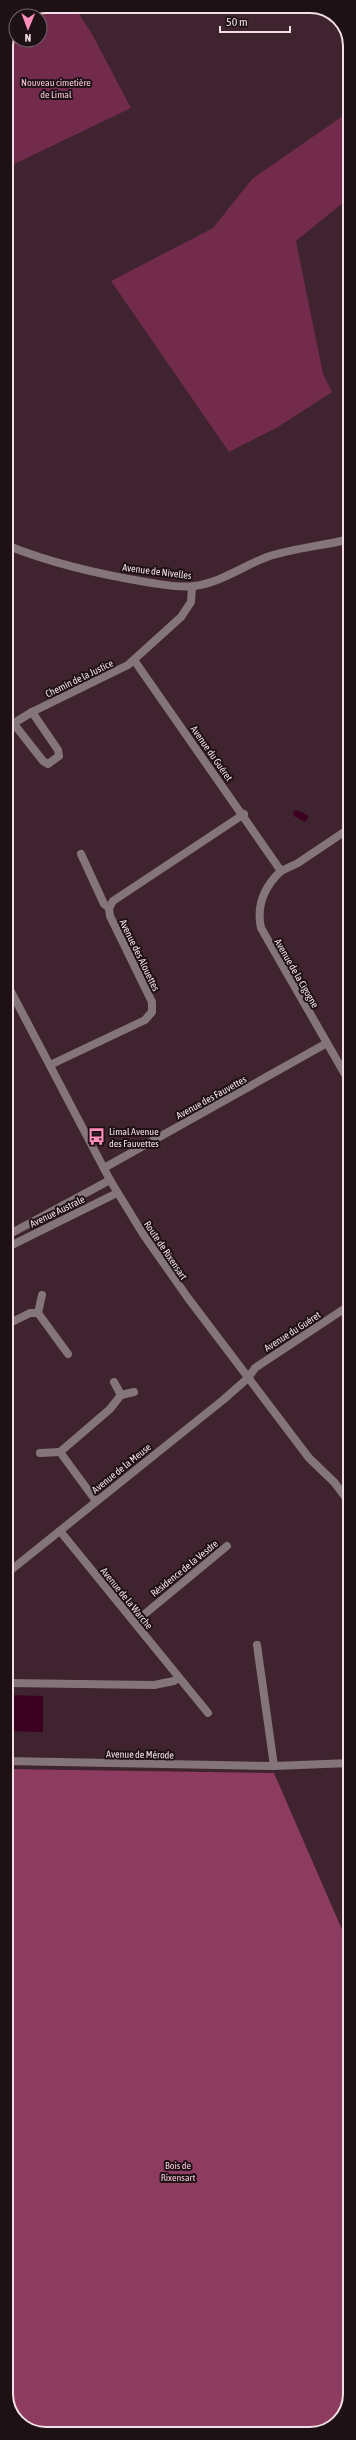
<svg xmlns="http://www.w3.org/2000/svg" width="356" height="2440" font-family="'Asap Condensed',sans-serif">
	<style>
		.green { fill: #722b4b }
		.forest { fill: #8e3b60 }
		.water { fill: #3c0020 }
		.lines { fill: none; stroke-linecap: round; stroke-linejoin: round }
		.minor { stroke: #84757a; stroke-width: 8 }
		.tertiary { stroke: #84757a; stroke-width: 8 }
		.labels { text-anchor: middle; stroke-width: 4; stroke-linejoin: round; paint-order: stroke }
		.park-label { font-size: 10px; fill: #f4c3d5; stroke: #1e1116 }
		.street-label { font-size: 10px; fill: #f2dfe6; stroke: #1e1116 }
		.poi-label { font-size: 10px; fill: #f2dfe6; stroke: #1e1116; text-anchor: start }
		.rim { fill: none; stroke: #f2dfe6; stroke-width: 2 }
	</style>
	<rect width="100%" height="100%" fill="#3f232e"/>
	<!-- green -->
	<g class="green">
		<path d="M46 6H74L92 34 131 108 6 168V46L16 22V40H40V16H22Z"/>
		<path d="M350 111V197L296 241 323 374 332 392 278 427 229 452 111 281 213 228 252 179Z"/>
	</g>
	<!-- forest -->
	<path class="forest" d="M6 1769 274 1773 350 1948V2394L340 2421 315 2434H41L18 2422 6 2399Z"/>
	<!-- water -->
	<g class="water">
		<path d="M297 810 309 816 305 822 294 816 293 812Z"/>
		<path d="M6 1695 43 1696V1732L6 1731Z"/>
	</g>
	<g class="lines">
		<!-- minor -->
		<g class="minor">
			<path d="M6 545C53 564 102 575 152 583 165 585 181 588 194 586 220 583 243 566 267 557 294 548 322 546 350 539"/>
			<path d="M134 660 281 871 298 863 350 828"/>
			<path d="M14 724 43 761 48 764 59 756 58 750 32 712"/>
			<path d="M6 728 32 712 128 665 181 617 191 602 192 587"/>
			<path d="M81 854 104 904 109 908"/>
			<path d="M281 871C265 886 256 905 261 928L350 1083"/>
			<path d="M50 1065 145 1020 152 1012V1002L110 916 109 908 113 901 244 814"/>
			<path d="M104 1168 327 1043"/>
			<path d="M6 1236 110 1180"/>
			<path d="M6 1248 117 1193"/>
			<path d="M38 1313 42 1295"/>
			<path d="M6 1325 30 1313H38L68 1354"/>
			<path d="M114 1382 121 1395"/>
			<path d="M40 1453 60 1452"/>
			<path d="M96 1501 60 1452 110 1409 121 1395 134 1392"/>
			<path d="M60 1531 208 1713"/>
			<path d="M6 1574 223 1400 248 1378 255 1368 350 1305"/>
			<path d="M135 1622 227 1546"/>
			<path d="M257 1645 274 1766"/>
			<path d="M6 1683 154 1685 174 1681 178 1678"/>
		</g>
		<!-- tertiary -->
		<g class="tertiary">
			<path d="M6 982 110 1180 143 1234 188 1298 309 1458 334 1482 350 1503"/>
			<path d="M6 1761 274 1766 350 1763"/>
		</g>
	</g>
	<!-- icons -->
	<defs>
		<symbol id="bus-bare" viewBox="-9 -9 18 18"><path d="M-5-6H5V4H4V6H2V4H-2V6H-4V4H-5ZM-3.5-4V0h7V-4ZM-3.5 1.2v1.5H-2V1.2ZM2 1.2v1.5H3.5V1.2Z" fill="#fe8ebc" stroke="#1e1116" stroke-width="2.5" paint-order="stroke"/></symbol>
	</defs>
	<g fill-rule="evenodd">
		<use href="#bus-bare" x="84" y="1124" width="25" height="25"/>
	</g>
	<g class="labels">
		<!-- park labels -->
		<g class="park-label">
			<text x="56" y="86">Nouveau cimetière<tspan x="56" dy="12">de Limal</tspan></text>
			<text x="178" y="2169">Bois de<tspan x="178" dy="12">Rixensart</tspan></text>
		</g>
		<!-- street labels -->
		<g class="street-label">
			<text transform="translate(157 571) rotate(7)" y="4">Avenue de Nivelles</text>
			<text transform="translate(79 678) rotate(-26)" y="4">Chemin de la Justice</text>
			<text transform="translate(212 753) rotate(55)" y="4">Avenue du Guéret</text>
			<text transform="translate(140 955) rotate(64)" y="4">Avenue des Alouettes</text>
			<text transform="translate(297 973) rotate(60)" y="4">Avenue de la Cigogne</text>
			<text transform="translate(211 1097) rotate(-29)" y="4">Avenue des Fauvettes</text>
			<text transform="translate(57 1211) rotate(-26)" y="4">Avenue Australe</text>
			<text transform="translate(166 1250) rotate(56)" y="4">Route de Rixensart</text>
			<text transform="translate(292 1331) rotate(-33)" y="4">Avenue du Guéret</text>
			<text transform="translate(121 1468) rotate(-39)" y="4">Avenue de la Meuse</text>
			<text transform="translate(184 1568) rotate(-39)" y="4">Résidence de la Vesdre</text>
			<text transform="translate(127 1598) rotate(51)" y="4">Avenue de la Warche</text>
			<text transform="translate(140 1754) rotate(1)" y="4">Avenue de Mérode</text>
		</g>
		<!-- poi labels -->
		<g class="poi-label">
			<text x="109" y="1135">Limal Avenue<tspan x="109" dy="12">des Fauvettes</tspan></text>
		</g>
	</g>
	<!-- crop -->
	<path d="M0 0H356V2440H0ZM46 13H310A33 33 0 0 1 343 46V2394A33 33 0 0 1 310 2427H46A33 33 0 0 1 13 2394V46A33 33 0 0 1 46 13Z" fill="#1e1116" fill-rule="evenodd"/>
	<path class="rim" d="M46 13H310A33 33 0 0 1 343 46V2394A33 33 0 0 1 310 2427H46A33 33 0 0 1 13 2394V46A33 33 0 0 1 46 13Z"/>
	<!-- north arrow -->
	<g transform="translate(28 28) rotate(181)"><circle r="19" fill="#1e1116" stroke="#736369"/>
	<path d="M0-3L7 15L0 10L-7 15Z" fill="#fe8ebc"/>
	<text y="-6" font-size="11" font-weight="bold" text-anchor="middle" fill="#f2dfe6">N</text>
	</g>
	<!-- scale -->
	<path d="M220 26v6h70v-6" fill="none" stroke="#f2dfe6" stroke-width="2"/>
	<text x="226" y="26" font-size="12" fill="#f2dfe6" stroke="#1e1116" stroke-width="3" paint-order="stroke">50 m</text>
</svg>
